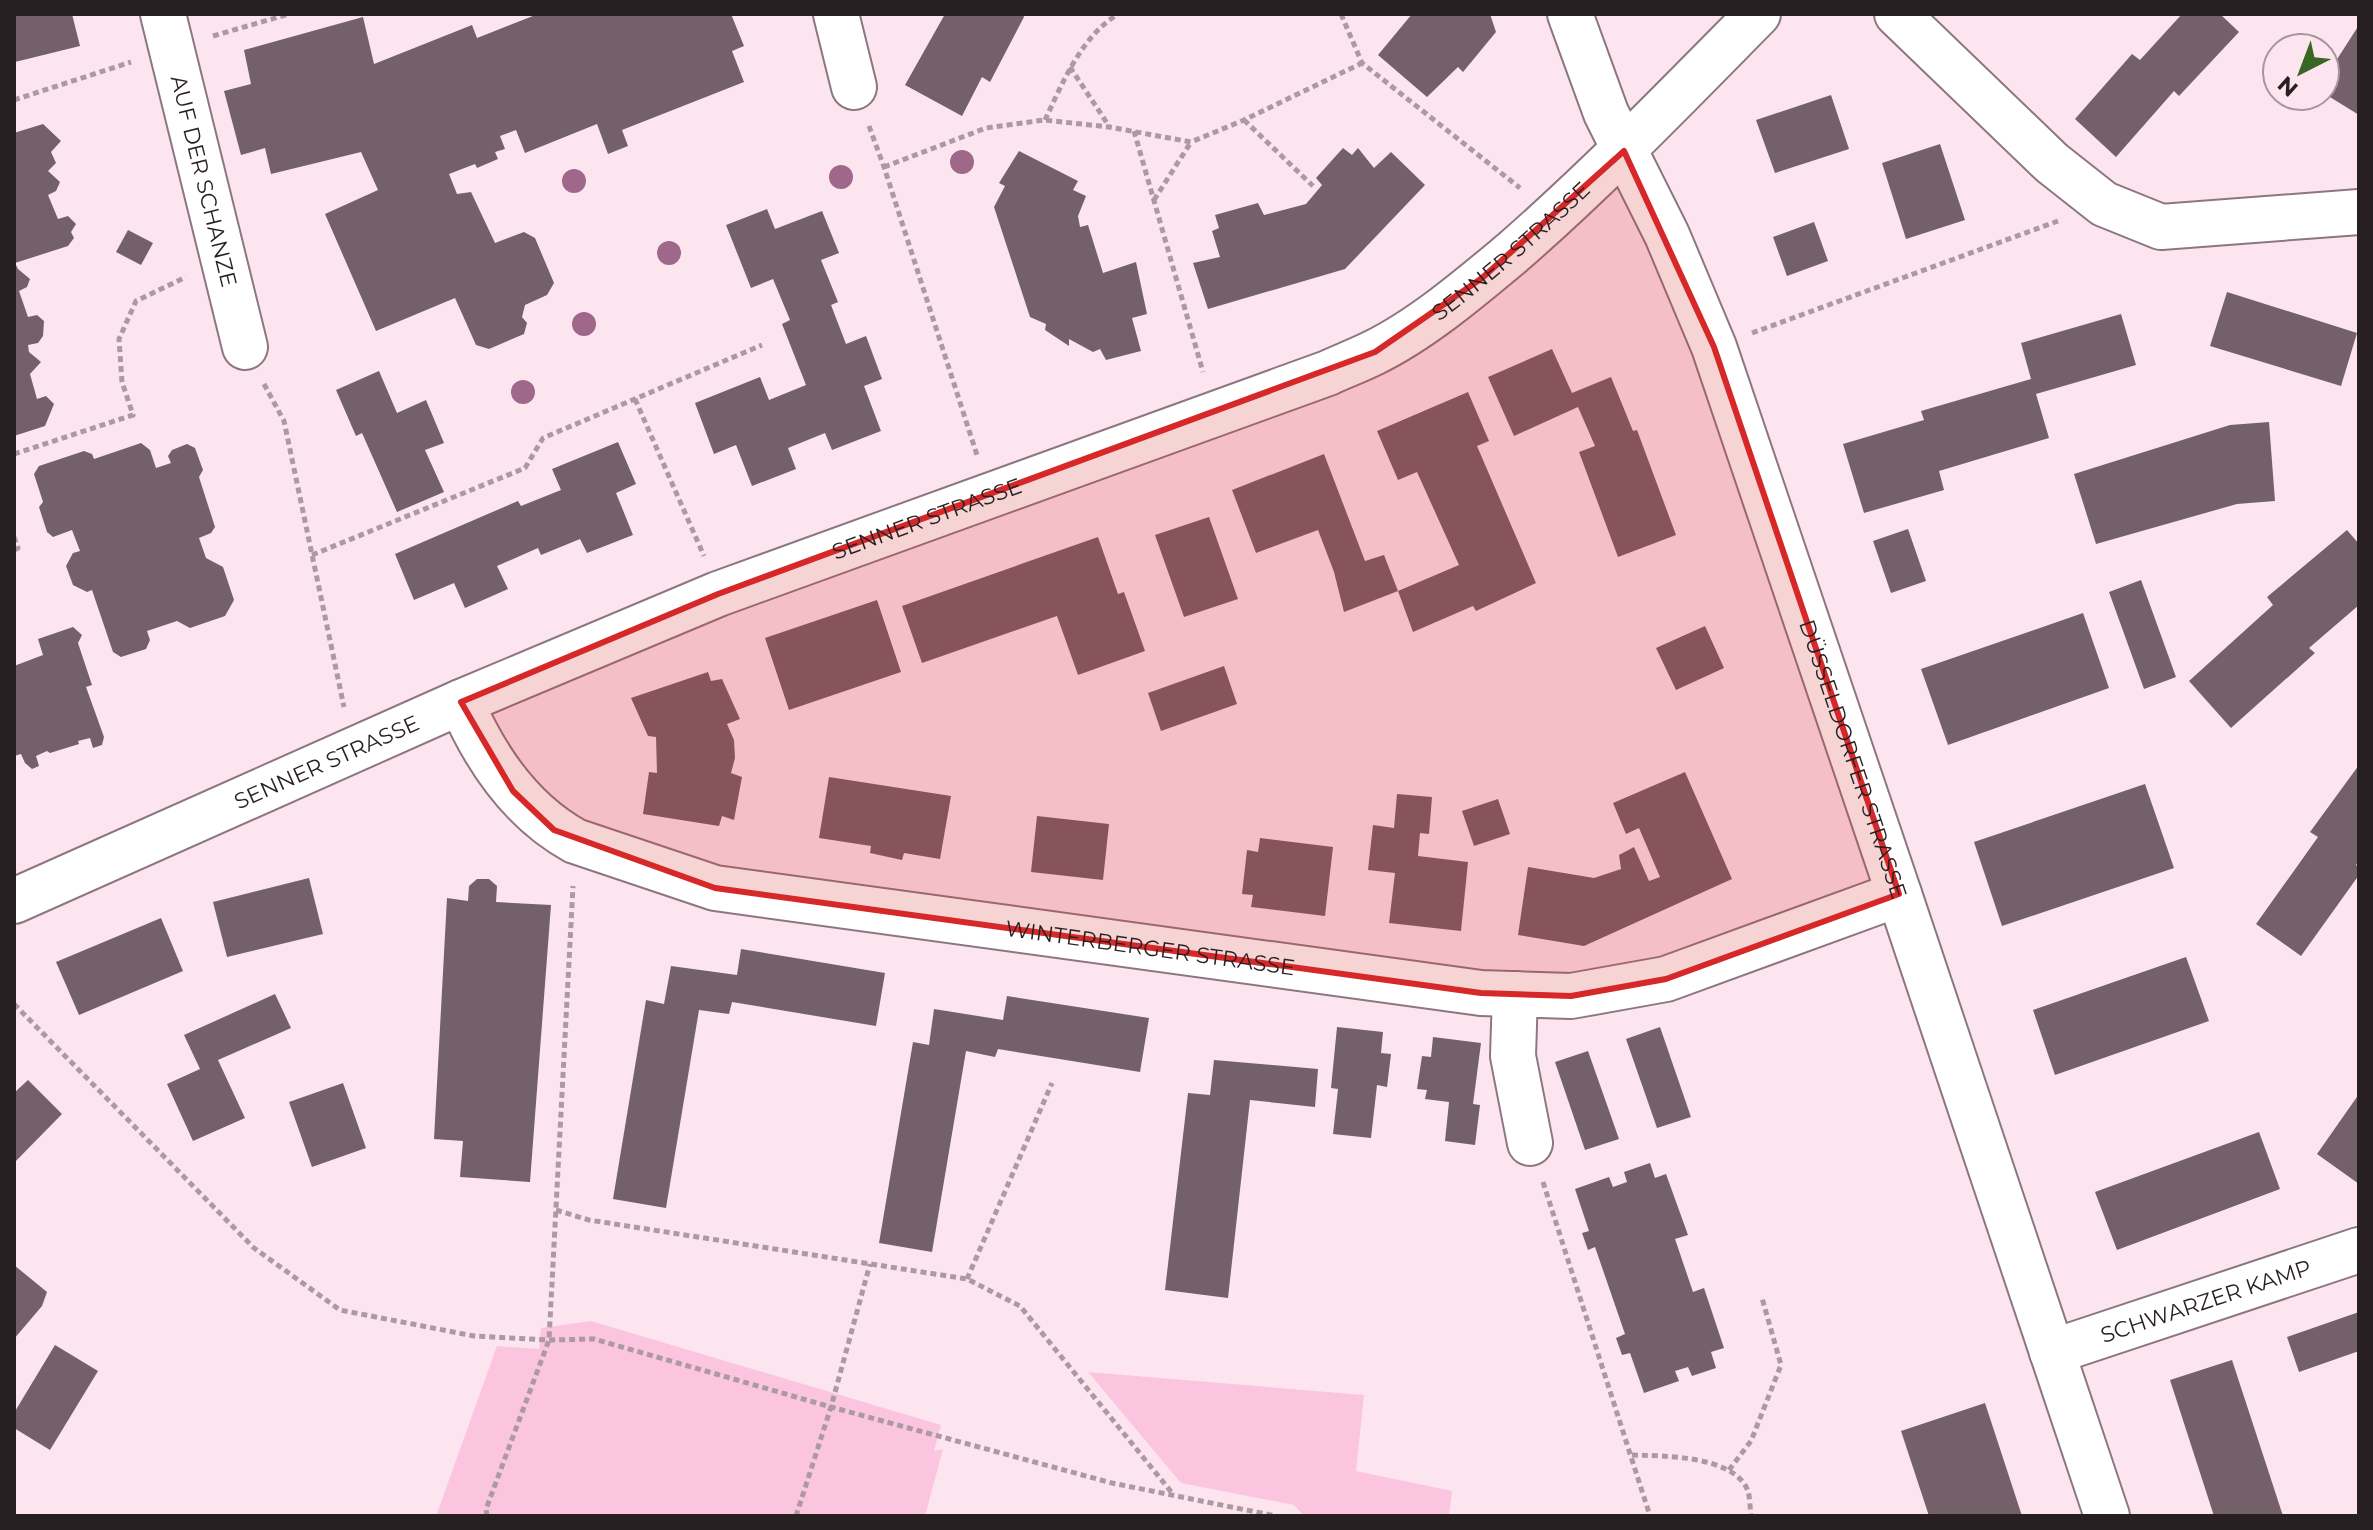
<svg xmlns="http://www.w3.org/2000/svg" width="2373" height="1530" font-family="Montserrat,sans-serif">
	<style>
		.green { fill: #fcc5df }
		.building { fill: #746069 }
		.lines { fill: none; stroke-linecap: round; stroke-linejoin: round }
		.minor-casing { stroke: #8c7781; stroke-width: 48 }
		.path { stroke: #ac9aa2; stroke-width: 5; stroke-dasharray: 6 4; stroke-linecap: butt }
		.minor { stroke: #fff; stroke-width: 44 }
		.tree { fill: #9f6789 }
		.marked { fill: #d62828; fill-opacity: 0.2; stroke: #d62828; stroke-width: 6; stroke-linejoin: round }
		.labels { text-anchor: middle; stroke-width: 8; stroke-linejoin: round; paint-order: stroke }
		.street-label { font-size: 22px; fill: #271f22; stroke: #fde5f0 }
	</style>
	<rect width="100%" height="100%" fill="#fde5f0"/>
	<!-- green -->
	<g class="green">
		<path d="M591 1321 941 1425 934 1451 943 1449 925 1516H436L497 1346 539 1349 541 1328Z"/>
		<path d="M1088 1372 1364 1395 1356 1471 1452 1491 1449 1516H1304L1294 1505 1181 1483Z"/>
	</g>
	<!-- building -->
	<g class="building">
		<path d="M14 14H72L80 46 15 62Z"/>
		<path d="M538 14H731L744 46 732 51 744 82 622 130 628 146 608 154 597 124 525 153 516 130 500 136 505 149 495 152 498 159 477 168 475 164 449 174 457 194 471 192 495 243 524 232 535 238 554 283 547 295 525 305 522 317 527 323 524 334 489 349 476 345 455 298 376 331 325 214 378 190 361 152 271 174 265 148 241 155 224 91 251 84 244 50 363 17 374 64 472 25 477 38Z"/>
		<path d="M945 14H1023L1024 17 990 82 982 77 962 116 905 85Z"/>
		<path d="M1412 14H1490L1496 32 1463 72 1458 67 1427 97 1378 55Z"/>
		<path d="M2182 14H2220L2239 32 2179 96 2174 91 2116 157 2075 119 2132 54 2140 60Z"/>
		<path d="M2359 25V115L2325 94V78Z"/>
		<path d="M1831 95 1849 149 1775 173 1756 120Z"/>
		<path d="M43 124 61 141 51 152 56 163 48 171 60 182 56 191 48 195 58 219 68 216 76 224 71 232 74 238 68 246 15 263 18 269 30 279 27 287 19 291 28 317 37 315 44 321 43 336 38 343 28 345 29 352 41 362 30 374 37 399 46 396 54 404 45 426 14 436V133Z"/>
		<path d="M1940 144 1965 220 1906 239 1882 163Z"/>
		<path d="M1343 148 1352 155 1358 148 1374 168 1391 152 1425 185 1345 269 1208 309 1193 263 1220 257 1212 231 1219 228 1215 215 1258 203 1264 215 1306 204 1322 185 1316 178Z"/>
		<path d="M1019 151 1078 181 1073 190 1086 196 1078 216 1080 227 1088 225 1103 273 1136 262 1147 314 1132 318 1141 351 1106 360 1100 349 1093 352 1069 339V346L1045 330 1046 324 1030 317 994 207 1005 186 999 183Z"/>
		<path d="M767 209 775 229 822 211 839 253 821 260 838 302 831 305 846 344 866 336 882 379 864 386 881 431 832 450 825 433 788 448 796 469 752 486 736 445 714 454 695 403 760 377 769 400 806 385 782 324 790 320 773 279 751 288 726 225Z"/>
		<path d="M1814 222 1828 261 1787 276 1773 237Z"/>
		<path d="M128 230 153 243 141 265 116 252Z"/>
		<path d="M2227 292 2357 333 2341 386 2210 346Z"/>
		<path d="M2121 314 2136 365 2036 394 2049 438 1939 471 1944 490 1864 513 1843 444 1924 420 1921 411 2031 379 2021 343Z"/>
		<path d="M1552 349 1572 393 1611 377 1633 431 1637 430 1676 535 1618 557 1579 452 1595 446 1578 407 1514 436 1488 377Z"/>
		<path d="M379 371 397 413 426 400 444 443 425 450 444 492 397 512 362 433 356 436 336 390Z"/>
		<path d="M1468 392 1489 441 1477 446 1536 583 1476 611 1473 606 1413 632 1398 591 1344 612 1334 572 1318 530 1256 553 1232 490 1324 454 1365 561 1384 555 1398 591 1459 565 1417 472 1398 480 1377 431Z"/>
		<path d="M2269 422 2275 501 2237 504 2096 544 2074 474 2230 425Z"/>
		<path d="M618 442 636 484 616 493 633 535 587 553 580 539 541 555 538 548 497 566 508 589 465 608 454 583 414 600 395 554 518 501 521 506 561 490 552 469Z"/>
		<path d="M141 443 150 450 156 468 171 463 168 456 172 450 187 444 195 448 203 470 199 477 215 527 211 533 199 538 206 558 223 567 234 600 225 616 190 628 177 621 147 631 150 640 146 649 121 657 113 652 92 590 87 592 73 585 66 566 73 553 80 551 72 530 53 537 47 532 39 507 43 502 34 474 39 466 84 451 92 454 94 459Z"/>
		<path d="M1209 517 1238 599 1184 617 1155 535Z"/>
		<path d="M1908 529 1926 581 1891 593 1873 541Z"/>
		<path d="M2347 530 2359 544V605L2309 648 2315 653 2231 728 2189 681 2273 605 2267 597Z"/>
		<path d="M1098 537 1118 594 1124 592 1145 651 1078 675 1057 616 922 663 902 606Z"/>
		<path d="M2141 580 2176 677 2144 689 2109 592Z"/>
		<path d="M877 600 901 672 789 710 765 638Z"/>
		<path d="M2083 613 2109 688 1948 745 1921 669Z"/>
		<path d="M1705 626 1724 668 1676 690 1656 648Z"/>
		<path d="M73 627 82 635 78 643 92 685 86 687 104 737 102 745 93 748 90 738 78 741 79 744 50 753 47 751 36 756 39 766 32 769 25 763 21 754 14 756V666L43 655 38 639Z"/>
		<path d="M1224 666 1237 704 1161 731 1148 693Z"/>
		<path d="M708 672 711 681 722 679 740 719 727 724 734 740 735 758 731 773 742 777 734 820 722 816 719 826 643 814 649 772 657 773 656 737 648 736 631 698Z"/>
		<path d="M2359 765V861L2356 865 2359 867V875L2301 956 2256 924 2318 837 2310 832Z"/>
		<path d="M1685 772 1732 879 1584 946 1518 935 1528 867 1594 878 1621 869 1619 855 1634 847 1649 881 1660 877 1639 828 1626 834 1613 803Z"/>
		<path d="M829 777 951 796 940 859 904 853 902 860 870 853 871 846 819 838Z"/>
		<path d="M2145 784 2174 868 2002 926 1974 842Z"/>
		<path d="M1397 794 1432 797 1429 834 1420 833 1418 856 1468 862 1461 931 1389 923 1395 873 1368 870 1373 825 1394 828Z"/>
		<path d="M1498 799 1510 834 1474 846 1462 811Z"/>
		<path d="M1037 816 1109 824 1103 880 1031 872Z"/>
		<path d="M1260 838 1333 847 1325 916 1251 907 1253 895 1242 894 1247 850 1258 852Z"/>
		<path d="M309 878 323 934 227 957 213 902Z"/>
		<path d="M477 879H489L497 886 496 902 551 905 530 1182 460 1177 463 1141 434 1139 447 898 468 901 469 886Z"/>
		<path d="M161 918 183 971 79 1015 56 962Z"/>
		<path d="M741 949 885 973 876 1026 732 1002 729 1014 699 1010 666 1208 613 1199 646 1000 664 1004 671 966 737 975Z"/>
		<path d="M2186 957 2209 1021 2055 1075 2033 1010Z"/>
		<path d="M275 994 291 1028 218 1060 245 1118 193 1141 167 1084 200 1069 184 1035Z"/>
		<path d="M1007 996 1149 1018 1140 1072 998 1049 995 1057 966 1051 932 1252 879 1243 913 1042 929 1045 934 1009 1003 1020Z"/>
		<path d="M1337 1027 1383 1032 1381 1053 1391 1054 1387 1087 1377 1085 1371 1138 1333 1134 1338 1089 1331 1088Z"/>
		<path d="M1660 1027 1691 1117 1657 1128 1626 1039Z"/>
		<path d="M1433 1037 1481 1043 1473 1104 1480 1105 1475 1145 1445 1141 1449 1102 1425 1099 1427 1090 1417 1089 1422 1056 1431 1057Z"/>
		<path d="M1588 1051 1619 1139 1585 1150 1555 1062Z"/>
		<path d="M1214 1060 1318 1069 1315 1107 1250 1100 1228 1298 1165 1290 1188 1093 1210 1095Z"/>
		<path d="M28 1080 62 1114 14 1163V1093Z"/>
		<path d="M343 1083 366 1148 312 1167 289 1102Z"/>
		<path d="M2359 1094V1184L2317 1154Z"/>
		<path d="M2259 1132 2280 1189 2117 1250 2095 1192Z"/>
		<path d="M1650 1163 1655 1178 1666 1174 1688 1235 1675 1239 1693 1292 1704 1288 1724 1348 1711 1352 1716 1368 1692 1376 1688 1367 1675 1371 1679 1381 1644 1393 1630 1353 1622 1355 1616 1338 1625 1334 1595 1247 1588 1250 1582 1233 1589 1231 1575 1189 1609 1177 1613 1187 1627 1182 1624 1172Z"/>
		<path d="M14 1265 47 1292 42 1306 14 1339Z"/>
		<path d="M2359 1312V1351L2299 1372 2287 1337Z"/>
		<path d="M55 1345 98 1371 50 1450 14 1428V1413Z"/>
		<path d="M2232 1360 2267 1467 2283 1516H2214L2170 1380Z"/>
		<path d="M1985 1403 2022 1516H1929L1901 1431Z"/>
	</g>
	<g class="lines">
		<defs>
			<g id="minor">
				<path id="s1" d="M163 14 245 347"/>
				<path d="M836 14 854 87"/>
				<path id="s2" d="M1570 14 1606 113 1667 235 1714 347 1899 894 2107 1516"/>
				<path d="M1897 14 2052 163 2104 204 2161 227 2359 212"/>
				<path id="s3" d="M461 702C485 758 521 811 575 841L715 888 1481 993 1571 996 1666 979 1899 894"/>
				<path id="s4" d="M14 901 461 702 718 594 1328 373C1343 366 1359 360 1373 353 1422 329 1470 288 1512 253 1598 178 1677 96 1758 14"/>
				<path d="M1515 994 1513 1056 1530 1143"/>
				<path id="s5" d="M2052 1352 2359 1250"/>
			</g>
		</defs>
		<!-- minor casing -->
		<use href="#minor" class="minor-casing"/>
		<!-- path -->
		<g class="path">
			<path d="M1341 14 1362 63 1520 188"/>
			<path d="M213 36 289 14"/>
			<path d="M1070 67 1109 126"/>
			<path d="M14 100 131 62"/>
			<path d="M1045 120C1063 82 1081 37 1118 14"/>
			<path d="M1244 120 1313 186"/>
			<path d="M869 126 884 167 977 455"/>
			<path d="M1134 131 1203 372"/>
			<path d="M884 167 986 128 1044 120 1109 127 1191 142 1244 120 1362 63"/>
			<path d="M1154 200 1191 142"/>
			<path d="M1752 333 2058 221"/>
			<path d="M264 384 284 421 344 707"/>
			<path d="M635 399 704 556"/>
			<path d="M14 454 133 415 122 382 119 339 136 301 186 277"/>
			<path d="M14 537 18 548 14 550"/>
			<path d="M312 555 525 468 543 438 762 345"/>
			<path d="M14 1004 254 1248 340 1310 474 1336 549 1340 594 1339 831 1407 1112 1483 1276 1516"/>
			<path d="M1543 1182 1650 1516"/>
			<path d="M556 1210 589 1220 967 1279 1020 1306 1173 1494"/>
			<path d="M967 1279 1052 1083"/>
			<path d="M1632 1455C1663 1456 1734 1455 1748 1491 1750 1498 1750 1508 1751 1516"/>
			<path d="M1729 1470 1751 1441 1781 1365 1762 1298"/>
			<path d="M487 1516 486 1509 549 1340 573 886"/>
			<path d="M796 1516 831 1407 870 1264"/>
		</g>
		<!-- minor -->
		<use href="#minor" class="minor"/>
	</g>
	<!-- trees -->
	<g class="tree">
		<circle cx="962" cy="162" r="12"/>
		<circle cx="841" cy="177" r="12"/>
		<circle cx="574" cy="181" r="12"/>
		<circle cx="669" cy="253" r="12"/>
		<circle cx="584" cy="324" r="12"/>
		<circle cx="523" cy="392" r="12"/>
	</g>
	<!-- marked area -->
	<path class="marked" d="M1624 151 1714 347 1899 894 1666 979 1571 996 1481 993 715 888 554 830 513 791 461 702 718 594 1375 352 1482 278Z"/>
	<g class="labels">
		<!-- street labels -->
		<g class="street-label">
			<text dy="8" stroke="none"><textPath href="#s1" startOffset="172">AUF DER SCHANZE</textPath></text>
			<text dy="8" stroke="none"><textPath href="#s4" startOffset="1638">SENNER STRASSE</textPath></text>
			<text dy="8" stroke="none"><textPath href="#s4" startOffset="990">SENNER STRASSE</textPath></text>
			<text dy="8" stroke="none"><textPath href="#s2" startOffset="798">DÜSSELDORFER STRASSE</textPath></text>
			<text dy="8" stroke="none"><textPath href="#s4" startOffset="342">SENNER STRASSE</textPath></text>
			<text dy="8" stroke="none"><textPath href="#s3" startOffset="770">WINTERBERGER STRASSE</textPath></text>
			<text dy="8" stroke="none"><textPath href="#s5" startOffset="162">SCHWARZER KAMP</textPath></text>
		</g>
	</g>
	<!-- border -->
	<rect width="2373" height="1530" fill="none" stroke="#271f22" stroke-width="32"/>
	<!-- north arrow -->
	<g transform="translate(2301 72) rotate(222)"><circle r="38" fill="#fde5f0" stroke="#a7969e" stroke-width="2"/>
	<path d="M0-6L14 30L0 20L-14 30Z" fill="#3a6624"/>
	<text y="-12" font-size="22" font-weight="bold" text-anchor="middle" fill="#271f22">N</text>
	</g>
</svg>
